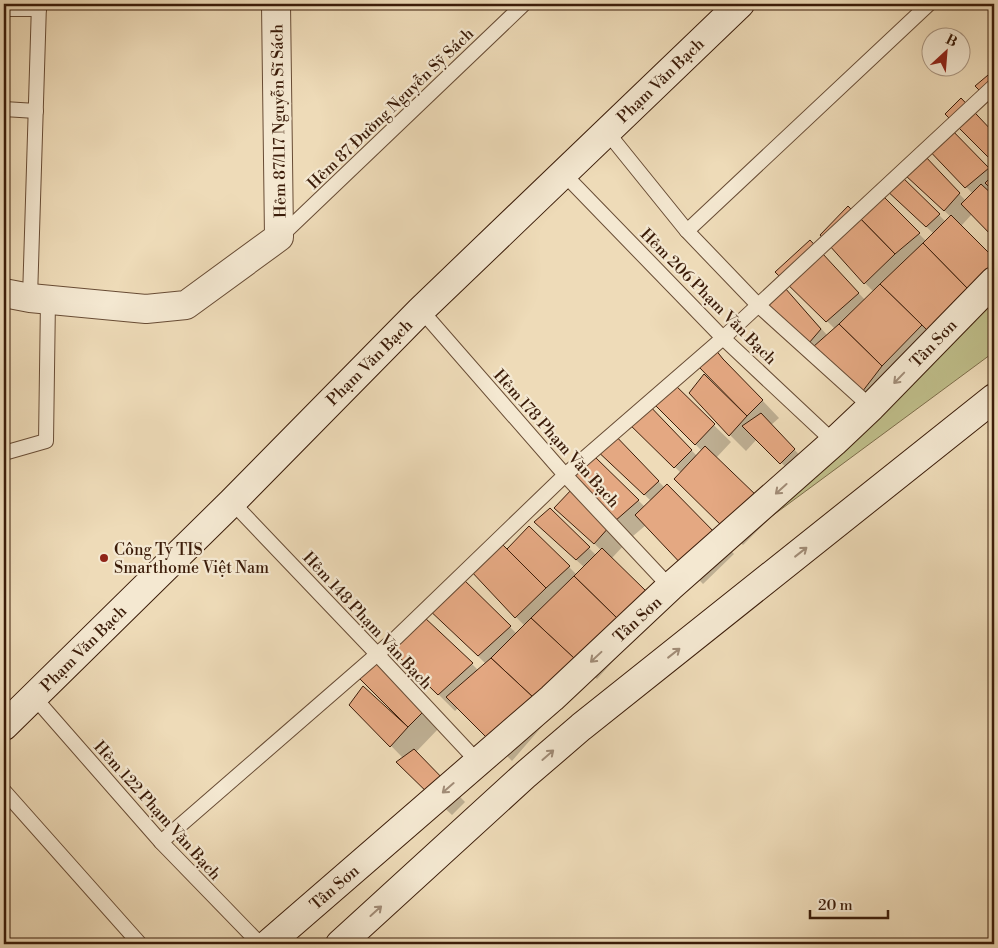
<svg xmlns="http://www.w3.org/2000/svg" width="998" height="948" font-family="'Libre Bodoni',serif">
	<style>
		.grass { fill: #bfbe8a; stroke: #7d6d4a }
		.shadow { fill: #0003 }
		.building { fill: #e4a882; stroke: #3b1c09 }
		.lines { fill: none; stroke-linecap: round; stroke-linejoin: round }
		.lane-casing { stroke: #684c35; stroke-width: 16 }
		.street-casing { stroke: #684c35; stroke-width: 30 }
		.secondary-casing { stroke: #3b1c09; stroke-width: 30 }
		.lane { stroke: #f4e8d1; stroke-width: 14 }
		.street { stroke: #f4e8d1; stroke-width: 28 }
		.secondary { stroke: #f4e8d1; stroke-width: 28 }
		.oneway { stroke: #a18c77 }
		.poi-dot { fill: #8f2418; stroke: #f4e8d1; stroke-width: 2 }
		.labels { text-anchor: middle; stroke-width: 4.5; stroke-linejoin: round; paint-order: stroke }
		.street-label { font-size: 16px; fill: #3b1c09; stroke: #f4e8d1 }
		.poi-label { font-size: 16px; fill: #3b1c09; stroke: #f4e8d1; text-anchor: start }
	</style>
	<rect width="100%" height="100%" fill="#eedbb8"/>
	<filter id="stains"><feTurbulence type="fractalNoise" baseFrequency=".004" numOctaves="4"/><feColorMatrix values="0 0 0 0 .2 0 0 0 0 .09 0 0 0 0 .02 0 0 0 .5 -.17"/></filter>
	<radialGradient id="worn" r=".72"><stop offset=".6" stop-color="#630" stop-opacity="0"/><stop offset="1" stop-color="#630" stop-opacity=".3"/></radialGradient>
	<!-- grass -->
	<path class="grass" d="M994 288V352L707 564Z"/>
	<!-- shadow -->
	<g class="shadow">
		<path d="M945 125 994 175V194L992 196 994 198V236L972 214 961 226 994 260V295L874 402 784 321 785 289 801 306 827 335 835 329 777 272 827 259 865 300 874 292 865 283 857 217 879 194 926 241 934 234 902 204 900 176 946 222 951 217 923 191 940 174 966 201 973 194 924 144Z"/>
		<path d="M715 350 779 418 771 425 811 467 798 479 757 439 746 451 730 435 729 401 732 398Z"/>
		<path d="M671 383 731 442 716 458 773 515 743 545 675 479 681 473 641 434 660 418 697 456 702 451 652 401Z"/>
		<path d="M610 432 665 488 667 486 734 554 703 584 646 525 633 536 573 477 594 457 645 507 651 501 612 463Z"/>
		<path d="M573 490 626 543 611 559 635 637 597 679 591 674 551 716 512 761 458 708 455 711 395 651 472 664 478 670 486 664 445 624 460 577 517 634 525 626 516 617 507 551 529 527 576 574 584 567 552 538 550 510 596 555 601 550 556 508Z"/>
		<path d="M375 662 439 728 416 752 465 802 452 815 414 779 403 758 351 705 388 710 390 708Z"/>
	</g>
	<!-- building -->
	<g class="building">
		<path d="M994 70V105L975 86Z"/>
		<path d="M961 98 994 133V163L945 114Z"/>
		<path d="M945 123 989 168 965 188 923 144Z"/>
		<path d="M924 155 960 193 944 211 905 175Z"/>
		<path d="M994 174V192L985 183Z"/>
		<path d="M900 175 940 214 926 227 884 188Z"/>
		<path d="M981 184 994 196V238L961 204Z"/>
		<path d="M879 192 920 233 895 254 857 215Z"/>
		<path d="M848 206 895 254 864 284 820 235Z"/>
		<path d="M951 215 994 258V263L967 288 923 243Z"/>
		<path d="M810 240 859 293 826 322 775 272Z"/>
		<path d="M923 243 967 288 927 330 880 284Z"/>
		<path d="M880 284 922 325 882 366 839 324Z"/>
		<path d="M785 288 821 329 809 343 766 305Z"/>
		<path d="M839 324 882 366 862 392 813 347Z"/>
		<path d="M715 349 723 359 763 400 747 416 698 366Z"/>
		<path d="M704 374 747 416 729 436 689 393Z"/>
		<path d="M671 381 715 424 695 445 651 401Z"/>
		<path d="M644 400 692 450 674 468 623 418Z"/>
		<path d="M761 413 795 449 780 464 742 426Z"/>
		<path d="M610 430 659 481 644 495 593 447Z"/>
		<path d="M705 446 758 497 725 529 674 479Z"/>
		<path d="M594 456 639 500 615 521 572 477Z"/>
		<path d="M667 484 718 536 685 568 635 515Z"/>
		<path d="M573 488 610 526 594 544 554 508Z"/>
		<path d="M550 508 590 547 576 560 534 522Z"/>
		<path d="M529 526 570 566 546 588 507 549Z"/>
		<path d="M499 541 546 588 515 618 470 570Z"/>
		<path d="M602 548 647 592 619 620 574 576Z"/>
		<path d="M460 576 511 626 478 656 426 607Z"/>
		<path d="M574 576 619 620 579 663 531 618Z"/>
		<path d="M424 617 473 663 438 695 394 652 396 643Z"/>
		<path d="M531 618 574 658 535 699 491 658Z"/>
		<path d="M491 658 535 699 495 746 446 697Z"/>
		<path d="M375 660 424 711 408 727 358 677Z"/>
		<path d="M363 686 408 727 390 747 349 705Z"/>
		<path d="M414 749 449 785 434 799 396 762Z"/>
	</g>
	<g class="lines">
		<defs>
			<g id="lane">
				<path d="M4 9H39"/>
				<path d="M4 109 36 111"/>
				<path d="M607 132 687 231 758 305 871 407"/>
				<path d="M563 173 723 338 834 442"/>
				<path d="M687 231 929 4"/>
				<path d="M280 237 524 4"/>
				<path d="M30 298 39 4"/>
				<path d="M421 310 565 475 670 587"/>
				<path d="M4 453 46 441 48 299"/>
				<path d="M232 502 377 654 478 762"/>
				<path d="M34 697 161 842 260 944"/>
				<path d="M4 791 140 944"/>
				<path d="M161 842 397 637 565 475 723 338 994 86"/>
			</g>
			<path id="street" d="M4 293 30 298 146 309 186 305 279 237 276 4"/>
			<g id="secondary">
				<path d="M4 726 232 502 421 310 740 4"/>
				<path d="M268 944 552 698 670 587 834 442 871 407 994 281"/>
				<path d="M340 944 524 776 581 727 994 398"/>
			</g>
		</defs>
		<!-- lane casing -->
		<use href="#lane" class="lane-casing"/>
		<!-- street casing -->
		<use href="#street" class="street-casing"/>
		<!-- secondary casing -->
		<use href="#secondary" class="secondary-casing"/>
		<!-- lane -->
		<use href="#lane" class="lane"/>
		<!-- street -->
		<use href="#street" class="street"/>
		<!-- secondary -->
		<use href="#secondary" class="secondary"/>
	</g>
	<!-- one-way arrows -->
	<defs><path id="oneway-shaft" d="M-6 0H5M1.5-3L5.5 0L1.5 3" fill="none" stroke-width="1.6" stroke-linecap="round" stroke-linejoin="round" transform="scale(1.25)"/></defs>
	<g class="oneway">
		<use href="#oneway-shaft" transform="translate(899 378) rotate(134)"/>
		<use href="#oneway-shaft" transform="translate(781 489) rotate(138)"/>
		<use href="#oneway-shaft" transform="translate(801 552) rotate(-38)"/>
		<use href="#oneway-shaft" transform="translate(674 653) rotate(-38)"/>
		<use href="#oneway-shaft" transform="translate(596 657) rotate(137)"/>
		<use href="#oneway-shaft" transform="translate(548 755) rotate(-41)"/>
		<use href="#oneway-shaft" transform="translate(448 788) rotate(139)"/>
		<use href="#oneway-shaft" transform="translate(376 911) rotate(-42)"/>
	</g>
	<!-- markers -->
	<circle class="poi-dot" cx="104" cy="558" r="5"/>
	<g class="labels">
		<!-- street labels -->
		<g class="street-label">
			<text transform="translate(660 80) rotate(-44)" y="6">Phạm Văn Bạch</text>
			<text transform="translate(390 108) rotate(-44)" y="6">Hẻm 87 Đường Nguyễn Sỹ Sách</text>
			<text transform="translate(278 121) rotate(-91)" y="6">Hẻm 87/117 Nguyễn Sĩ Sách</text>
			<text transform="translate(709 296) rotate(45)" y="6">Hẻm 206 Phạm Văn Bạch</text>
			<text transform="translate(933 343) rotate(-46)" y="6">Tân Sơn</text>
			<text transform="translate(369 362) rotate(-45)" y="6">Phạm Văn Bạch</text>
			<text transform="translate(557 438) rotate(48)" y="6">Hẻm 178 Phạm Văn Bạch</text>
			<text transform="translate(637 619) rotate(-43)" y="6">Tân Sơn</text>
			<text transform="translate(368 620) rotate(47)" y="6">Hẻm 148 Phạm Văn Bạch</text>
			<text transform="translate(83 648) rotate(-45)" y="6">Phạm Văn Bạch</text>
			<text transform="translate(158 810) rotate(48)" y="6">Hẻm 122 Phạm Văn Bạch</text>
			<text transform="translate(334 887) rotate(-41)" y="6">Tân Sơn</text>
		</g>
		<!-- poi labels -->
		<g class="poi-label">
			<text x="114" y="555">Công Ty TIS<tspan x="114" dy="18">Smarthome Việt Nam</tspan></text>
		</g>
	</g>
	<!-- margin -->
	<rect width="998" height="948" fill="none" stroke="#eedbb8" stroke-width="20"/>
	<rect x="5" y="5" width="988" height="938" fill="none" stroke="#3b1c09" stroke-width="2.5"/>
	<rect x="10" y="10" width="978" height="928" fill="none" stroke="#3b1c09"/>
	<!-- north arrow -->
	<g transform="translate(946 52) rotate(26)"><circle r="24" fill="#f4e8d1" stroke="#aa9681"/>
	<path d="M0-4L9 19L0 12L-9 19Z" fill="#8f2418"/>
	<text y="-8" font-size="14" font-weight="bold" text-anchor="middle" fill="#3b1c09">B</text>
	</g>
	<!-- scale -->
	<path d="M810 910v8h78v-8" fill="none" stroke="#3b1c09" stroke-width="2.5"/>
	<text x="818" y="910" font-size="15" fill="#3b1c09" stroke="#f4e8d1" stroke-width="4" paint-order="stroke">20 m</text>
	<rect width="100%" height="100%" filter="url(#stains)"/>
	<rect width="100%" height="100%" fill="url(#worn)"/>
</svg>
